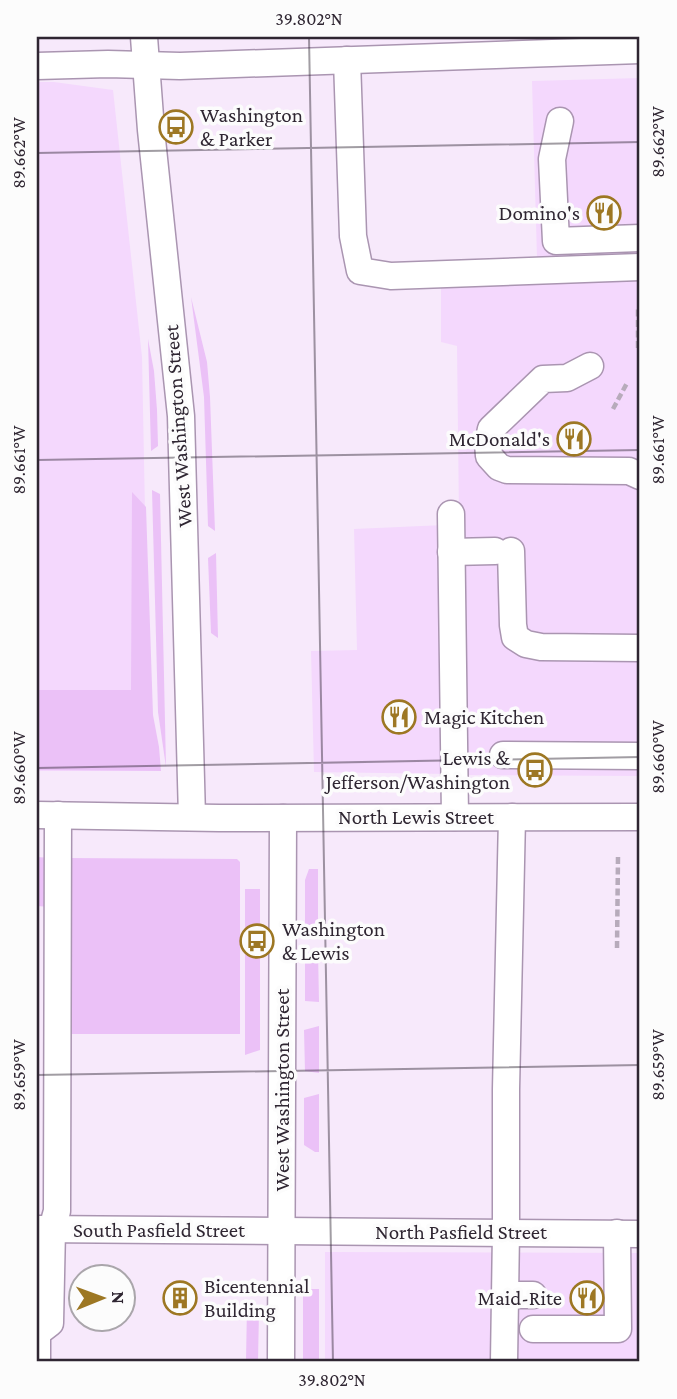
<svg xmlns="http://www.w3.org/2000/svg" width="677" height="1399" font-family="'Crimson Pro',serif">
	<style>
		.built { fill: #f4d8fd }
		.green { fill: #ebc1f7 }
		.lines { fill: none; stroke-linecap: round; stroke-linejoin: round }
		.minor-casing { stroke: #aa95b1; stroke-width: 29 }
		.path { stroke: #b7abbb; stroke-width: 4.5; stroke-dasharray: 7 3.5; stroke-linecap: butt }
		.minor { stroke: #fff; stroke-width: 26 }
		.ticks { fill: none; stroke: #2f2632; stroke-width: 2; stroke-opacity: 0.45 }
		.labels { text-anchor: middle; stroke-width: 7; stroke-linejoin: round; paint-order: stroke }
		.poi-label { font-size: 21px; fill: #2f2632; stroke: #fcfcfc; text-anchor: start }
		.street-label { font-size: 21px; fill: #2f2632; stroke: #fcfcfc }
		.neatline { fill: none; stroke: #2f2632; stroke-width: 2.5 }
		.ticks-label { font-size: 18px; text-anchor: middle; fill: #2f2632 }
	</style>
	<rect width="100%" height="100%" fill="#f7e9fb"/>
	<!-- built -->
	<g class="built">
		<path d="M640 78V256L537 258 532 81Z"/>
		<path d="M37 82H54L113 90 142 357 150 771H37Z"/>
		<path d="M441 278 640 279V776L462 775 457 346 441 342Z"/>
		<path d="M444 525 449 774 314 772 311 651 357 650 354 529Z"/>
		<path d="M325 1252 640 1253V1362H325Z"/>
	</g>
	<!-- green -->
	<g class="green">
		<path d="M191 297 207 362 210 397 215 531 208 526 204 397Z"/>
		<path d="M148 339 154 371 157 410 158 446 151 451Z"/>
		<path d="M152 490 160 494 166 767 158 712Z"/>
		<path d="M132 492 146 507 153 715 159 747 161 771 37 770V690H131Z"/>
		<path d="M216 553 218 638 211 633 208 558Z"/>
		<path d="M37 857 51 858 50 907 37 906Z"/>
		<path d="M65 858 237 859 240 862V1034H64Z"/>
		<path d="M309 869H318V928L305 924V880Z"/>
		<path d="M245 889H260V1050L245 1055Z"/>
		<path d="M318 951 319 1002 305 1001V955Z"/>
		<path d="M319 1026V1073L305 1071 304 1030Z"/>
		<path d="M319 1094V1152H315L304 1145V1098Z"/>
		<rect x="303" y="1289" width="16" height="73"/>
		<path d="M247 1305 259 1311 258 1361H246Z"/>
	</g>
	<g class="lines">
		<defs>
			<g id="minor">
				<path d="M144 37 151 130 181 416 192 817"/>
				<path d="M347 60 353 236 360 271 391 276 640 267"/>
				<path d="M37 66 108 64 180 66 640 50"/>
				<path d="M560 121 552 159 556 241 640 238"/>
				<path d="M590 366 567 378 543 379 491 429 488 443 489 456 499 467 507 470 629 471 640 476"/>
				<path d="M451 514 455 817"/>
				<path d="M511 551 513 625 515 637 526 644 541 647 640 648"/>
				<path d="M451 552 495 551"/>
				<path d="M503 755 640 756"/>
				<path d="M37 815 219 818 640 817"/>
				<path d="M37 1229 640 1234"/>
				<path d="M505 1295H533"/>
				<path d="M533 1329H618L617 1233"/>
				<path d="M37 1360V1333L50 1323 52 1229 57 1211 58 815"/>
				<path d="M281 1362 283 818"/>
				<path d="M504 1362 506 1232V1089L512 817"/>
			</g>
		</defs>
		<!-- minor casing -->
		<use href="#minor" class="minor-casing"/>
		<!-- path -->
		<g class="path">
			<path d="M638 348V306"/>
			<path d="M613 409 627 383"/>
			<path d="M617 948 618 856"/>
		</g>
		<!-- minor -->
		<use href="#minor" class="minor"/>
	</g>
	<!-- ticks -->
	<path class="ticks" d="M309 37 333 1362M37 153 640 142M37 460 640 450M37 768 640 757M37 1075 640 1065"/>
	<!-- icons -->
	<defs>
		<symbol id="bus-ring" viewBox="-11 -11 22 22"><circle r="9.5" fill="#fcfcfc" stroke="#9d7723" stroke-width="1.5"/><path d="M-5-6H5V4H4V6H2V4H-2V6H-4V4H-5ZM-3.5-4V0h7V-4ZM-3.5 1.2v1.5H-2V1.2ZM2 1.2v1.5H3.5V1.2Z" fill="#9d7723"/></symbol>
		<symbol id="restaurant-ring" viewBox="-11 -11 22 22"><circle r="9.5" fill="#fcfcfc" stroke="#9d7723" stroke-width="1.5"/><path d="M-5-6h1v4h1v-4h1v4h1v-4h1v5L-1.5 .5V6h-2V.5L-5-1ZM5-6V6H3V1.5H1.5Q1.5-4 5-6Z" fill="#9d7723"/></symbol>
		<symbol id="building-ring" viewBox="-11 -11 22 22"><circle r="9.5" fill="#fcfcfc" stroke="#9d7723" stroke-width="1.5"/><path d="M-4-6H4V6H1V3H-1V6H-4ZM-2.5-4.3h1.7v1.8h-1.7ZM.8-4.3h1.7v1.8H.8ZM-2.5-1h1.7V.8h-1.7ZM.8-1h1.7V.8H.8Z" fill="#9d7723"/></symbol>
	</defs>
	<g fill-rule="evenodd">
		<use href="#bus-ring" x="157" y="108" width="38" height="38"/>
		<use href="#restaurant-ring" x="585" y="194" width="38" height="38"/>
		<use href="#restaurant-ring" x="555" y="420" width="38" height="38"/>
		<use href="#restaurant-ring" x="380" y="698" width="38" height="38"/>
		<use href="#bus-ring" x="516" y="751" width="38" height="38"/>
		<use href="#bus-ring" x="238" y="922" width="38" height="38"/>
		<use href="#building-ring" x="161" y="1279" width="38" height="38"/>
		<use href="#restaurant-ring" x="568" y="1279" width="38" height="38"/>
	</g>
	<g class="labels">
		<!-- poi labels -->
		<g class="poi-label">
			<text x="200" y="122">Washington<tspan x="200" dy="24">&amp; Parker</tspan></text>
			<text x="580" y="220" text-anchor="end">Domino's</text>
			<text x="550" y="446" text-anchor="end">McDonald's</text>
			<text x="424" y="724">Magic Kitchen</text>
			<text x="510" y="765" text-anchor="end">Lewis &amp;<tspan x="510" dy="24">Jefferson/Washington</tspan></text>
			<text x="282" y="936">Washington<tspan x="282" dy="24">&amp; Lewis</tspan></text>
			<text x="204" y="1293">Bicentennial<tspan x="204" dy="24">Building</tspan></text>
			<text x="562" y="1305" text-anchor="end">Maid-Rite</text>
		</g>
		<!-- street labels -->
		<g class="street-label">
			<text transform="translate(178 426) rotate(-94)" y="7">West Washington Street</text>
			<text x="416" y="824">North Lewis Street</text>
			<text transform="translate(282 1090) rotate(-90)" y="7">West Washington Street</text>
			<text x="159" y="1237">South Pasfield Street</text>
			<text x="461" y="1239">North Pasfield Street</text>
		</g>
	</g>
	<!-- border -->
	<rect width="677" height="1399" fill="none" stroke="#fcfcfc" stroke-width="77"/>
	<!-- north arrow -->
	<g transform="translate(102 1298) rotate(89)"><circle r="33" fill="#fcfcfc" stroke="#aaa6ab" stroke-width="2"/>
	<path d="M0-5L12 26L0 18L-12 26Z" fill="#9d7723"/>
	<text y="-10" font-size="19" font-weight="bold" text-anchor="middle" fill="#2f2632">N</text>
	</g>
	<rect x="38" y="38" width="600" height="1322" class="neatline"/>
	<g class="ticks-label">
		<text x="309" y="25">39.802°N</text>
		<text transform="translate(658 142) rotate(-90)" y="6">89.662°W</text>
		<text transform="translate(19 153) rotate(-90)" y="6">89.662°W</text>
		<text transform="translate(658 450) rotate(-90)" y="6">89.661°W</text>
		<text transform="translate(19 460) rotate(-90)" y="6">89.661°W</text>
		<text transform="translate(658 757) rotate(-90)" y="6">89.660°W</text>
		<text transform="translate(19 768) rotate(-90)" y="6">89.660°W</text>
		<text transform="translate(658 1065) rotate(-90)" y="6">89.659°W</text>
		<text transform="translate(19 1075) rotate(-90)" y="6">89.659°W</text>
		<text x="332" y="1386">39.802°N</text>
	</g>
</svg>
